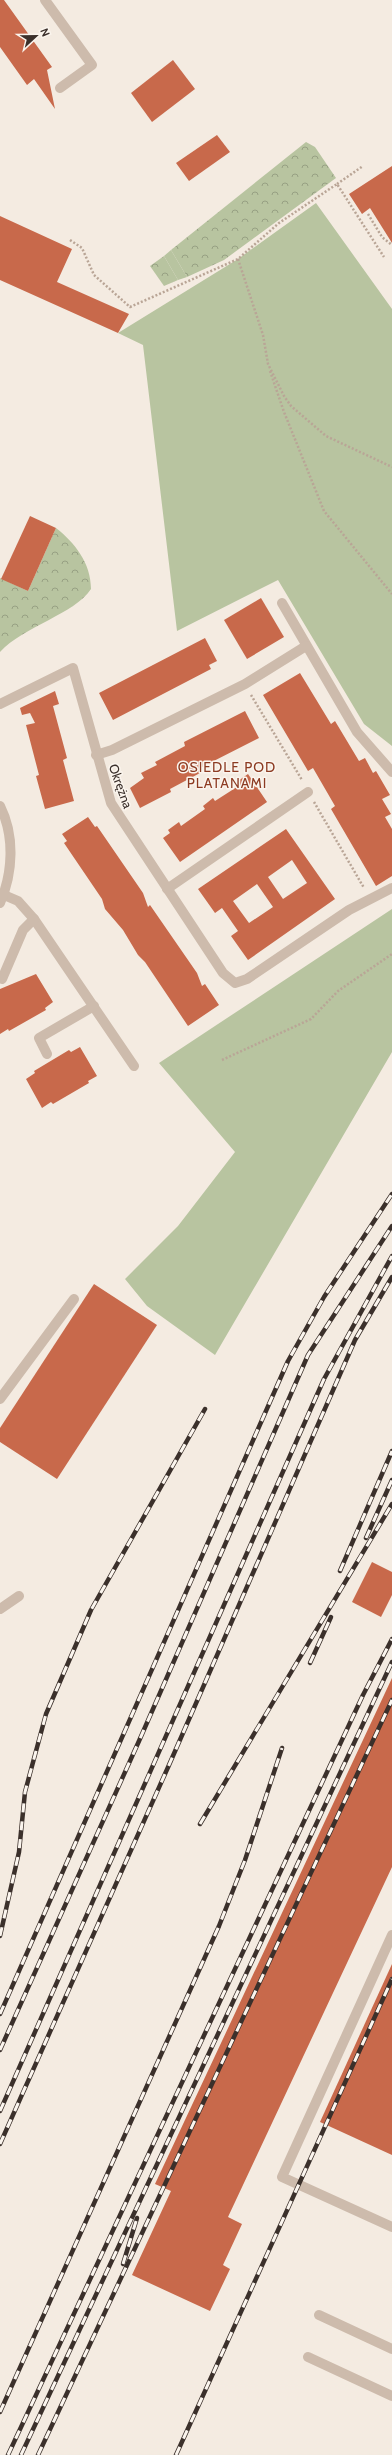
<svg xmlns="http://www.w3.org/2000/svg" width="392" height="2455" font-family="Cabin,sans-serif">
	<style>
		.green { fill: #b8c4a0 }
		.forest { fill: url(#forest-crowns) }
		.building { fill: #c8694b; fill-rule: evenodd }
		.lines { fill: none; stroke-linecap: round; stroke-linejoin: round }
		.path { stroke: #b9a596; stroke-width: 2.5; stroke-dasharray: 2 2; stroke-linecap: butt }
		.lane { stroke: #cdbbac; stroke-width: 10 }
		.street { stroke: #cdbbac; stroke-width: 10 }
		.rail-casing { stroke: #3b302b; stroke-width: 4.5 }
		.rail { stroke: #fbf5ee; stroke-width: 3; stroke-dasharray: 9; stroke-linecap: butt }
		.labels { text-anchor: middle; stroke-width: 3; stroke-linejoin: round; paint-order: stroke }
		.street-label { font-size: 13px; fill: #3b302b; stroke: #fbf5ee }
		.neighbourhood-label { font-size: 14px; letter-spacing: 1px; fill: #8c3b22; stroke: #fbf5ee }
	</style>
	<defs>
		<pattern id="forest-crowns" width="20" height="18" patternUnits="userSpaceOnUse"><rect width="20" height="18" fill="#b8c4a0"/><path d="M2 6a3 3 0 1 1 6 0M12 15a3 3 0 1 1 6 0" fill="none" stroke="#97a083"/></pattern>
	</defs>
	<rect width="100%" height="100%" fill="#f4ebe1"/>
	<!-- green -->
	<g class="green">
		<path d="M316 203 392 309V746L364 724 278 580 177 631 143 345 118 333 238 259Z"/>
		<path d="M171 250 187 277 178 280 164 256Z"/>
		<path d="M392 909V1052L215 1355 147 1306 125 1279 178 1226 235 1152 159 1063Z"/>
	</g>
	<!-- forest -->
	<g class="forest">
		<path d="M306 142 315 147 336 178 224 260 187 277 171 250Z"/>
		<path d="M164 256 178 280 164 286 150 266Z"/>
		<path d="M56 528C75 543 91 563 91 589 75 614 24 626 0 652V578L28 591Z"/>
	</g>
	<!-- building -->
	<g class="building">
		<path d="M0 0H4L52 67 47 70 55 109 34 79 27 85 0 47Z"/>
		<path d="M173 60 195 89 152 122 131 93Z"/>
		<path d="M217 135 230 152 189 181 176 163Z"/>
		<path d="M392 166V243L370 208 362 214 349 194Z"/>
		<path d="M0 216 72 249 57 282 129 314 118 333 0 280Z"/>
		<path d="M30 516 56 528 28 591 1 579Z"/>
		<path d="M261 598 284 637 247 659 224 620Z"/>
		<path d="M205 638 217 661 209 665 211 669 113 720 99 693Z"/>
		<path d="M300 673 331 724 335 721 359 761 365 758 373 773 376 771 390 795 382 799 391 814 385 817 392 829V876L376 886 331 809 335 806 313 768 308 771 263 695Z"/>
		<path d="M55 691 59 704 53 706 67 758 63 760 74 801 45 809 36 776 39 775 26 725 35 723 30 713 22 715 20 708Z"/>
		<path d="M245 711 259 738 198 769 200 773 170 789 171 792 140 808 130 788 144 778 141 773 157 765 155 762 185 746 184 742Z"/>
		<path d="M248 774 267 802 180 862 163 838 170 833 168 830 179 822 181 826 205 809 203 806 213 798 215 801 240 785 238 781Z"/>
		<path d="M88 817 95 827 97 826 143 893 148 907 150 905 197 973 202 986 205 984 219 1005 188 1026 145 962 138 955 123 930 105 909 102 899 64 843 67 841 62 834Z"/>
		<path d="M286 829 335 899 248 960 231 936 238 931 222 908 215 913 198 889ZM292 860 307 883 283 899 268 877ZM257 884 273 907 249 923 233 901Z"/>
		<path d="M36 974 53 1002 45 1008 46 1010 9 1031 8 1029 0 1034V989Z"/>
		<path d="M80 1047 97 1076 88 1081 89 1083 53 1104 51 1102 42 1108 26 1079 35 1073 34 1071 69 1050 71 1052Z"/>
		<path d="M94 1284 157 1325 57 1479 0 1442V1428Z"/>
		<path d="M372 1562 392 1572V1595L381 1617 352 1602Z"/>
		<path d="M392 1678V1867L228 2217 242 2224 223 2265 230 2269 210 2311 132 2275 171 2191 155 2184Z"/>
		<path d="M392 1964V2155L320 2122Z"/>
	</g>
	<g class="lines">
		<!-- path -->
		<g class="path">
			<path d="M337 184 363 166"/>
			<path d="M368 214 382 237 392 245"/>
			<path d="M70 240 82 248 94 275 130 307 238 259 279 223 337 184 384 257"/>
			<path d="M238 259 263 335 268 364 284 396 291 406 326 436 392 467"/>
			<path d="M270 371 284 412 324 511 392 594"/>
			<path d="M251 695 302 780"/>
			<path d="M314 802 364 888"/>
			<path d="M222 1060 311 1019 338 991 392 954"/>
		</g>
		<!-- lane -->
		<g class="lane">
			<path d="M45 0 92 65 60 88"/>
			<path d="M4 895 18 901 34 919 134 1066"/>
			<path d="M2 979 23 930 34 919"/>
			<path d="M47 1054 39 1038 94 1006"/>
			<path d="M0 1399 74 1299"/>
			<path d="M0 1609 19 1596"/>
			<path d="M392 1935 282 2177 392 2227"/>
			<path d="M319 2315 392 2349"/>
			<path d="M308 2357 392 2396"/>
		</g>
		<!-- street -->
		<g class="street">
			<path d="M282 603 357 732 392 772"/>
			<path d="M0 704 73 668 111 803 223 973 235 983 247 979 349 910 392 888"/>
			<path d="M96 755 112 750 245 684 306 646"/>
			<path d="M0 806C15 836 13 873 0 903"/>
			<path d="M167 889 308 792"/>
		</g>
		<defs>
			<g id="rail">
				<path d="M366 1538 392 1480"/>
				<path d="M340 1571 392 1451"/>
				<path d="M310 1663 331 1617"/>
				<path d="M200 1824 392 1504"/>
				<path d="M0 1936 19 1852 25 1792 46 1714 91 1610 205 1409"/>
				<path d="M0 2014 288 1361 324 1297 392 1194"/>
				<path d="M0 2050 139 1741 308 1355 392 1226"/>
				<path d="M0 2111 324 1379 392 1256"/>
				<path d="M0 2144 169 1765 355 1340 392 1277"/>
				<path d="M123 2264 137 2218"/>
				<path d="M0 2412 219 1926 245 1860 282 1748"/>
				<path d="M8 2455 363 1695 392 1639"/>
				<path d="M21 2455 392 1662"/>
				<path d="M38 2455 392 1700"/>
				<path d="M176 2455 392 1979"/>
			</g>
		</defs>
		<!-- rail casing -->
		<use href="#rail" class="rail-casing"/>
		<!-- rail -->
		<use href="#rail" class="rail"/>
	</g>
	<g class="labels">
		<!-- street labels -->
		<g class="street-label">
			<text transform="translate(121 786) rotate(70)" y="5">Okrężna</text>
		</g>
		<!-- neighbourhood labels -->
		<g class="neighbourhood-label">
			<text x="227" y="772">OSIEDLE POD<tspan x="227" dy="16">PLATANAMI</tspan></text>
		</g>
	</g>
	<!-- north arrow -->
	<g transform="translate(36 36) rotate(68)" stroke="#fbf5ee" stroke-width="3" paint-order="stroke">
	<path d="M0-3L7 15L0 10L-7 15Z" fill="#3b302b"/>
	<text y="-6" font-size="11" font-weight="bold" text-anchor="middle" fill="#3b302b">N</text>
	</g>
</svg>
